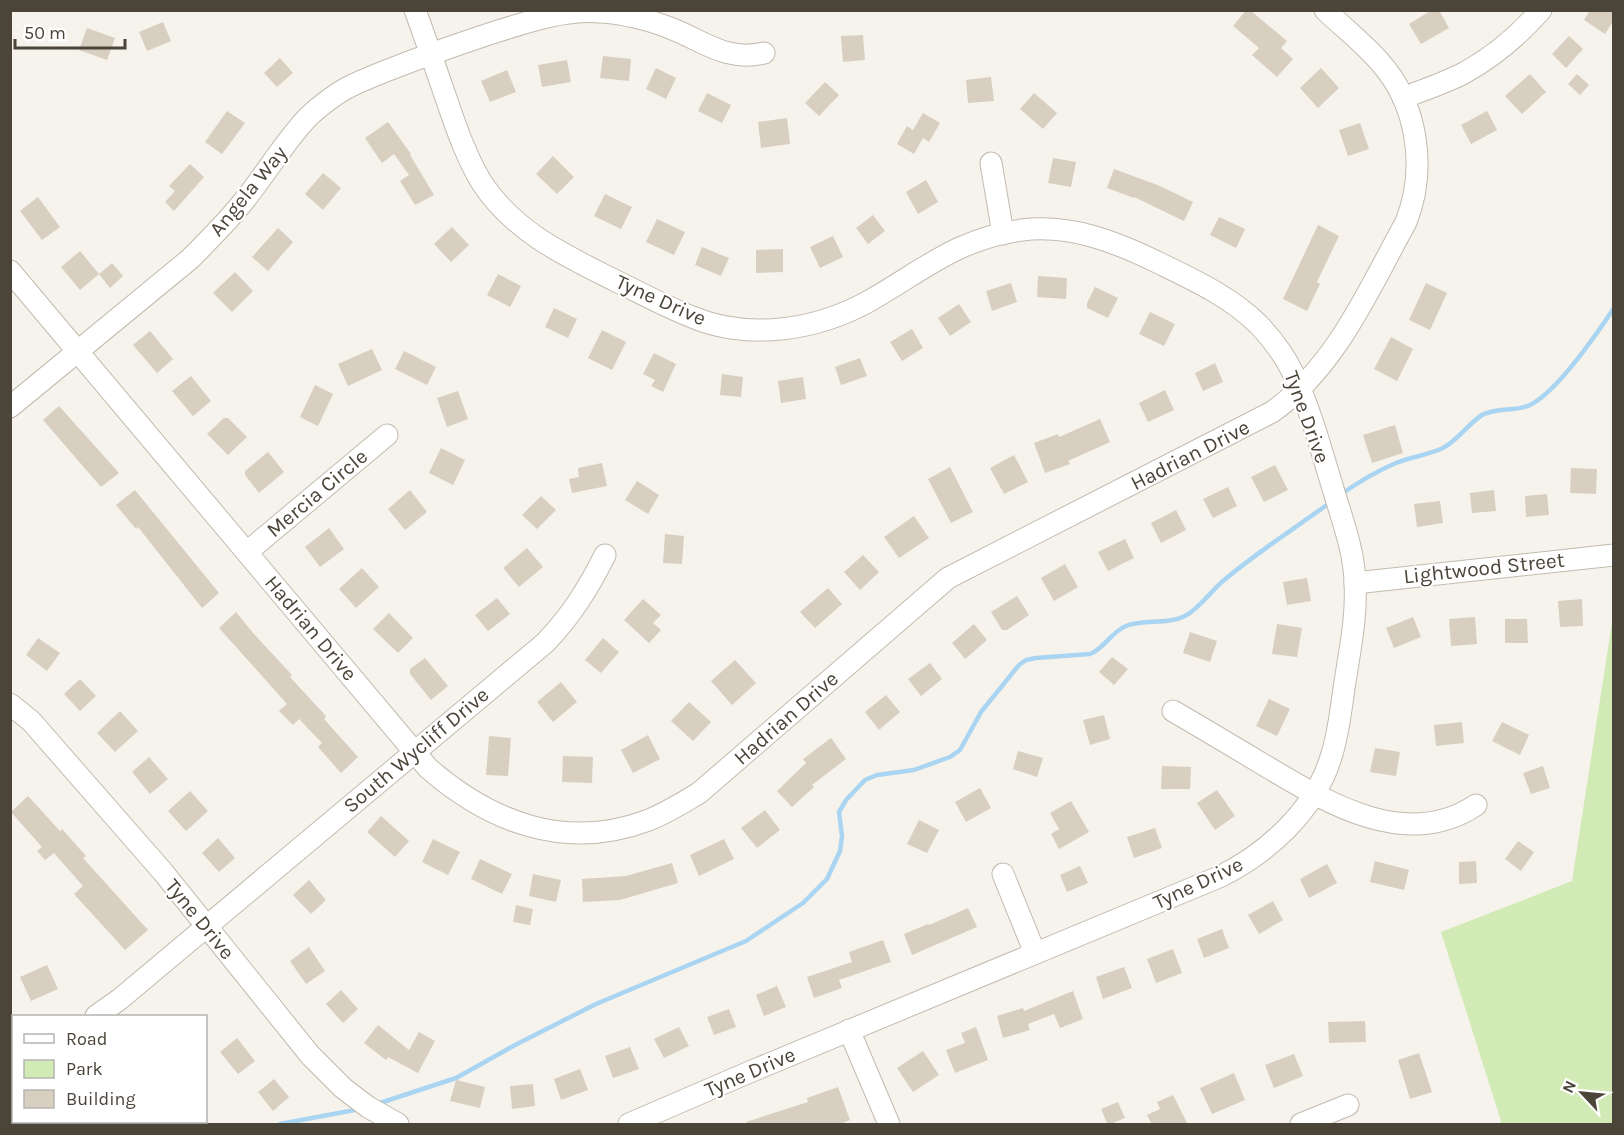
<svg xmlns="http://www.w3.org/2000/svg" width="1624" height="1135" font-family="Karla,sans-serif">
	<style>
		.green { fill: #d2eab5 }
		.lines { fill: none; stroke-linecap: round; stroke-linejoin: round }
		.stream { stroke: #a9d4f2; stroke-width: 4.5 }
		.building { fill: #d8cfc1 }
		.minor-casing { stroke: #c2bbae; stroke-width: 23 }
		.minor { stroke: #fff; stroke-width: 21 }
		.labels { text-anchor: middle; stroke-width: 4.5; stroke-linejoin: round; paint-order: stroke }
		.street-label { font-size: 21px; fill: #4b4439; stroke: #fff }
	</style>
	<rect width="100%" height="100%" fill="#f6f3ec"/>
	<!-- green -->
	<path class="green" d="M1613 616V1124H1499L1501 1121 1441 932 1572 881Z"/>
	<g class="lines">
		<!-- stream -->
		<g class="stream">
			<path d="M1340 495C1357 483 1377 471 1396 463 1411 457 1428 455 1443 448 1458 440 1468 424 1482 415 1497 407 1515 412 1530 405 1558 391 1596 335 1614 308"/>
			<path d="M377 1104 456 1078 517 1044 596 1004 746 941 803 903 827 879 840 851 842 836 839 812 846 800 865 780 877 775 914 770 950 757 960 750 981 712 1019 665 1026 660 1036 658 1090 654C1104 649 1111 632 1126 626 1144 619 1167 625 1185 616 1200 608 1210 592 1223 581 1256 553 1295 528 1331 502"/>
			<path d="M149 1122 167 1124"/>
			<path d="M280 1124 360 1109"/>
		</g>
	</g>
	<!-- building -->
	<g class="building">
		<path d="M1246 10H1250L1287 41 1281 48 1293 59 1277 77 1252 55 1259 48 1233 26Z"/>
		<path d="M1432 10H1439L1449 28 1421 44 1409 24Z"/>
		<path d="M1590 10H1614V20L1605 34 1584 20Z"/>
		<path d="M163 22 171 41 147 51 139 32Z"/>
		<path d="M87 28 115 38 107 60 79 50Z"/>
		<path d="M863 35 865 60 843 62 841 36Z"/>
		<path d="M1569 36 1583 49 1566 68 1552 54Z"/>
		<path d="M603 56 631 59 629 81 600 78Z"/>
		<path d="M280 58 293 73 277 87 264 73Z"/>
		<path d="M567 60 571 82 542 87 538 65Z"/>
		<path d="M656 68 676 78 666 99 646 89Z"/>
		<path d="M1321 68 1339 88 1318 108 1300 88Z"/>
		<path d="M507 70 516 92 490 102 481 81Z"/>
		<path d="M1530 74 1546 92 1522 114 1505 96Z"/>
		<path d="M1577 74 1589 85 1580 95 1568 84Z"/>
		<path d="M991 77 994 101 968 103 966 80Z"/>
		<path d="M825 82 839 95 819 116 805 103Z"/>
		<path d="M707 93 731 105 722 123 698 111Z"/>
		<path d="M1034 93 1057 113 1043 129 1020 109Z"/>
		<path d="M227 111 245 123 222 154 205 142Z"/>
		<path d="M1487 111 1497 130 1471 144 1461 125Z"/>
		<path d="M923 113 940 123 929 142 923 138 914 154 897 144 907 126 913 130Z"/>
		<path d="M787 118 790 144 761 148 758 122Z"/>
		<path d="M388 122 411 154 410 155 434 195 415 205 400 181 409 175 394 154 382 163 365 138Z"/>
		<path d="M1360 123 1369 149 1348 156 1339 130Z"/>
		<path d="M553 156 574 177 557 194 536 174Z"/>
		<path d="M1053 158 1076 162 1071 187 1048 183Z"/>
		<path d="M190 164 204 177 174 211 165 202 175 191 169 186Z"/>
		<path d="M1114 169 1160 186 1193 202 1184 221 1134 197V198L1107 188Z"/>
		<path d="M323 173 341 188 323 210 305 194Z"/>
		<path d="M926 180 938 202 918 214 906 192Z"/>
		<path d="M605 194 632 207 621 229 594 216Z"/>
		<path d="M38 197 60 227 42 240 20 211Z"/>
		<path d="M873 215 885 231 868 244 856 228Z"/>
		<path d="M1219 217 1245 229 1236 248 1210 235Z"/>
		<path d="M657 219 685 232 674 255 646 242Z"/>
		<path d="M1318 225 1339 236 1317 282 1320 284 1307 311 1283 299Z"/>
		<path d="M452 227 469 245 451 262 434 244Z"/>
		<path d="M278 228 293 242 268 271 252 257Z"/>
		<path d="M833 236 843 257 820 268 810 247Z"/>
		<path d="M702 247 729 258 721 276 695 265Z"/>
		<path d="M783 249V272L756 273V250Z"/>
		<path d="M80 251 99 274 112 263 123 276 110 288 99 274 80 290 61 267Z"/>
		<path d="M235 272 253 291 232 312 213 293Z"/>
		<path d="M498 274 521 286 510 307 487 295Z"/>
		<path d="M1038 276 1067 278 1066 299 1037 297Z"/>
		<path d="M1011 283 1017 302 992 311 986 291Z"/>
		<path d="M1426 283 1447 293 1430 330 1409 320Z"/>
		<path d="M1095 287 1118 298 1108 318 1087 308V303Z"/>
		<path d="M959 304 971 322 950 336 938 318Z"/>
		<path d="M554 308 577 319 568 338 545 327Z"/>
		<path d="M1150 312 1175 324 1164 346 1139 334Z"/>
		<path d="M912 329 923 348 902 361 890 342Z"/>
		<path d="M602 330 626 342 612 370 588 358Z"/>
		<path d="M150 331 173 359 157 373 133 345Z"/>
		<path d="M1391 337 1413 349 1397 381 1374 369Z"/>
		<path d="M372 349 382 370 348 386 338 364Z"/>
		<path d="M404 351 436 367 427 385 395 369Z"/>
		<path d="M654 353 676 364 663 392 651 386 655 380 643 374Z"/>
		<path d="M860 358 867 376 841 385 835 367Z"/>
		<path d="M1215 363 1223 382 1203 391 1195 373Z"/>
		<path d="M722 374 743 377 741 397 720 395Z"/>
		<path d="M191 376 211 401 193 416 172 391Z"/>
		<path d="M803 377 806 399 781 403 778 381Z"/>
		<path d="M315 385 333 394 318 426 300 417Z"/>
		<path d="M1165 390 1174 410 1148 422 1139 403Z"/>
		<path d="M458 391 468 419 447 427 437 398Z"/>
		<path d="M59 406 119 473 101 487 43 420Z"/>
		<path d="M224 418H228L247 437 228 455 207 434Z"/>
		<path d="M1100 419 1110 442 1068 461 1070 464 1045 473 1034 443 1058 434 1059 437Z"/>
		<path d="M1395 425 1403 453 1372 463 1363 435Z"/>
		<path d="M441 448 465 460 453 485 429 473Z"/>
		<path d="M268 452 284 472 259 493 245 475V471Z"/>
		<path d="M1014 455 1028 482 1004 494 990 468Z"/>
		<path d="M602 463 607 486 572 493 569 479 579 477 578 468Z"/>
		<path d="M1275 465 1288 490 1264 502 1251 477Z"/>
		<path d="M950 467 973 512 951 523 928 479Z"/>
		<path d="M1571 468 1597 469 1596 494 1570 493Z"/>
		<path d="M637 481 659 495 648 514 625 500Z"/>
		<path d="M1228 487 1237 506 1213 518 1203 499Z"/>
		<path d="M135 490 219 593 202 608 138 527 136 529 116 505Z"/>
		<path d="M410 490 427 512 405 530 388 509Z"/>
		<path d="M1494 490 1496 511 1472 513 1470 493Z"/>
		<path d="M1547 494 1549 515 1526 517 1525 496Z"/>
		<path d="M541 496 556 510 537 529 522 515Z"/>
		<path d="M1440 501 1443 523 1417 527 1414 504Z"/>
		<path d="M1176 510 1186 530 1161 543 1151 523Z"/>
		<path d="M914 516 929 538 899 558 884 537Z"/>
		<path d="M329 528 344 549 320 567 305 547Z"/>
		<path d="M665 534 684 536 682 564 663 563Z"/>
		<path d="M1125 539 1134 558 1108 571 1098 552Z"/>
		<path d="M527 548 543 567 519 587 503 568Z"/>
		<path d="M863 555 879 572 860 590 844 572Z"/>
		<path d="M1065 564 1078 587 1054 601 1041 578Z"/>
		<path d="M362 568 379 587 356 608 339 589Z"/>
		<path d="M1307 578 1311 601 1287 605 1283 582Z"/>
		<path d="M828 588 842 604 815 628 800 612Z"/>
		<path d="M1017 596 1029 615 1007 630H1002L991 612Z"/>
		<path d="M497 598 510 614 488 631 475 615Z"/>
		<path d="M643 599 661 615 653 623 661 630 649 643 624 620Z"/>
		<path d="M1582 599 1583 626 1560 627 1558 601Z"/>
		<path d="M236 612 254 634 292 675 290 677 326 716 324 719 358 757 341 773 318 747 322 743 299 719 293 725 279 711 287 704 219 628Z"/>
		<path d="M389 613 413 638 398 653 373 629Z"/>
		<path d="M1413 617 1421 637 1394 648 1386 628Z"/>
		<path d="M1475 617 1477 644 1451 646 1449 619Z"/>
		<path d="M1505 619H1527L1528 643H1505Z"/>
		<path d="M974 624 987 640 965 659 952 643Z"/>
		<path d="M1277 624 1302 628 1297 657 1272 654Z"/>
		<path d="M1190 632 1217 641 1210 662 1183 653Z"/>
		<path d="M38 638 60 653 47 671 26 655Z"/>
		<path d="M603 638 619 652 601 673 585 660Z"/>
		<path d="M1112 657 1128 669 1114 685 1099 672Z"/>
		<path d="M425 658 448 686 431 700 410 674V669Z"/>
		<path d="M735 660 756 683 732 705 711 681Z"/>
		<path d="M930 663 942 679 921 696 908 679Z"/>
		<path d="M80 679 96 696 80 711 64 694Z"/>
		<path d="M561 682 577 702 553 722 537 702Z"/>
		<path d="M886 695 900 712 879 730 865 712Z"/>
		<path d="M1269 699 1290 709 1277 736 1256 726Z"/>
		<path d="M689 702 711 722 693 741 671 721Z"/>
		<path d="M120 711 138 731 115 752 97 733Z"/>
		<path d="M1104 715 1110 739 1090 745 1083 720Z"/>
		<path d="M1462 722 1464 743 1436 746 1434 725Z"/>
		<path d="M1502 722 1529 735 1520 755 1492 741Z"/>
		<path d="M648 735 660 759 633 773 621 750Z"/>
		<path d="M489 736 511 738 508 776 486 775Z"/>
		<path d="M831 738 846 759 812 785 814 787 792 807 777 791 806 763 803 759Z"/>
		<path d="M1375 748 1400 752 1396 776 1370 772Z"/>
		<path d="M1018 751 1043 758 1037 777 1013 769Z"/>
		<path d="M563 756 593 757 592 783 562 782Z"/>
		<path d="M149 757 168 779 150 794 132 772Z"/>
		<path d="M1162 766 1191 767 1190 789H1161Z"/>
		<path d="M1543 766 1550 788 1531 794 1523 773Z"/>
		<path d="M980 788 991 808 966 822 955 802Z"/>
		<path d="M1217 790 1235 816 1215 830 1197 803Z"/>
		<path d="M190 791 208 811 186 831 168 811Z"/>
		<path d="M28 796 60 831 62 829 86 856 83 858 148 930 125 950 74 894 83 886 54 853 45 860 37 851 42 847 11 812Z"/>
		<path d="M1071 801 1089 832 1059 849 1051 834 1059 829 1050 813Z"/>
		<path d="M765 810 780 830 757 848 741 828Z"/>
		<path d="M381 816 409 841 395 857 367 832Z"/>
		<path d="M919 820 939 830 927 853 907 844Z"/>
		<path d="M1155 828 1162 848 1134 858 1127 837Z"/>
		<path d="M218 838 235 858 219 872 202 853Z"/>
		<path d="M433 839 460 852 448 875 422 862Z"/>
		<path d="M724 839 734 859 699 876 690 855Z"/>
		<path d="M1518 841 1534 852 1521 871 1505 859Z"/>
		<path d="M480 859 512 874 502 894 471 879Z"/>
		<path d="M1375 861 1409 870 1404 890 1370 882Z"/>
		<path d="M1476 861 1477 883 1459 884V862Z"/>
		<path d="M672 863 678 883 620 900 583 902 582 879 626 876Z"/>
		<path d="M1327 864 1337 883 1309 898 1300 879Z"/>
		<path d="M1080 866 1088 883 1067 892 1060 875Z"/>
		<path d="M533 874 561 880 556 902 529 896Z"/>
		<path d="M309 880 326 900 311 914 293 895Z"/>
		<path d="M1273 901 1283 920 1259 934 1248 915Z"/>
		<path d="M516 905 533 909 530 925 513 922Z"/>
		<path d="M968 908 977 927 912 955 904 934 928 924 929 925Z"/>
		<path d="M1222 929 1229 948 1204 958 1197 939Z"/>
		<path d="M883 940 891 962 839 980 842 988 814 998 807 977 852 962 849 952Z"/>
		<path d="M309 947 325 971 306 984 290 961Z"/>
		<path d="M1173 949 1182 973 1156 983 1147 959Z"/>
		<path d="M47 965 58 989 31 1001 20 977Z"/>
		<path d="M1124 967 1132 988 1103 999 1096 977Z"/>
		<path d="M777 986 786 1007 764 1016 756 995Z"/>
		<path d="M341 990 358 1009 343 1023 326 1004Z"/>
		<path d="M1073 991 1083 1019 1060 1028 1054 1014 1028 1024 1030 1030 1003 1038 997 1016 1023 1008 1024 1011Z"/>
		<path d="M729 1009 736 1027 714 1035 707 1017Z"/>
		<path d="M1365 1021 1366 1042 1329 1043 1328 1022Z"/>
		<path d="M378 1025 409 1050 419 1032 435 1041 418 1073 388 1057 386 1060 364 1043Z"/>
		<path d="M679 1027 689 1046 664 1058 654 1039Z"/>
		<path d="M976 1027 988 1060 955 1073 946 1050 965 1043 961 1033Z"/>
		<path d="M237 1038 255 1061 238 1074 220 1052Z"/>
		<path d="M630 1047 639 1069 613 1078 605 1056Z"/>
		<path d="M923 1051 939 1075 913 1092 897 1068Z"/>
		<path d="M1419 1053 1432 1092 1410 1099 1398 1060Z"/>
		<path d="M1294 1054 1303 1076 1274 1088 1265 1065Z"/>
		<path d="M580 1069 588 1090 561 1100 554 1079Z"/>
		<path d="M1234 1073 1245 1100 1212 1114 1200 1088Z"/>
		<path d="M274 1079 289 1097 273 1111 258 1092Z"/>
		<path d="M456 1080 485 1087 480 1108 450 1101Z"/>
		<path d="M533 1084 535 1106 512 1109 510 1086Z"/>
		<path d="M838 1087 850 1120 837 1125H747L746 1122 808 1102 807 1098Z"/>
		<path d="M1173 1095 1188 1125H1152L1147 1115 1160 1109 1157 1102Z"/>
		<path d="M1118 1102 1125 1118 1108 1125 1101 1109Z"/>
	</g>
	<g class="lines">
		<defs>
			<g id="minor">
				<path d="M415 10C426 40 436 69 446 98 456 127 466 157 482 183 514 232 566 256 616 281 641 293 666 307 692 317 750 341 818 330 871 300 923 270 959 238 1022 230 1071 224 1116 242 1159 263 1194 280 1231 297 1259 325 1272 339 1285 356 1293 373 1311 410 1322 453 1334 492 1343 522 1354 551 1355 582 1357 616 1350 649 1345 682 1341 707 1339 733 1331 757 1315 810 1268 853 1219 877L752 1071 629 1124"/>
				<path d="M1403 98C1423 90 1445 83 1464 73 1493 57 1519 35 1541 10"/>
				<path d="M991 163 1003 234"/>
				<path d="M10 271 428 768C490 822 565 851 646 821 665 814 682 803 699 793L948 578 1272 412C1336 367 1369 289 1406 222 1427 169 1418 104 1379 61 1363 43 1343 27 1325 10"/>
				<path d="M10 407 190 259C209 240 227 222 243 202 266 174 284 142 309 116 320 106 333 96 345 89 360 81 376 75 391 69 424 56 456 45 489 34 524 23 563 9 600 12 622 13 650 20 670 28 704 41 726 62 764 53"/>
				<path d="M247 552 387 435"/>
				<path d="M1355 583 1614 555"/>
				<path d="M10 704 31 721 163 872 310 1055 343 1088 368 1107 398 1124"/>
				<path d="M1173 711C1204 729 1234 747 1264 765 1326 802 1406 852 1476 805"/>
				<path d="M1003 874 1035 953"/>
				<path d="M96 1016 120 999 545 643C571 616 588 589 605 555"/>
				<path d="M849 1030 889 1124"/>
				<path d="M10 1051 14 1050"/>
				<path d="M1301 1124 1348 1105"/>
			</g>
		</defs>
		<!-- minor casing -->
		<use href="#minor" class="minor-casing"/>
		<!-- minor -->
		<use href="#minor" class="minor"/>
	</g>
	<g class="labels">
		<!-- street labels -->
		<g class="street-label">
			<text transform="translate(248 191) rotate(-51)" y="7">Angela Way</text>
			<text transform="translate(661 300) rotate(24)" y="7">Tyne Drive</text>
			<text transform="translate(1307 417) rotate(70)" y="7">Tyne Drive</text>
			<text transform="translate(1190 455) rotate(-27)" y="7">Hadrian Drive</text>
			<text transform="translate(317 493) rotate(-40)" y="7">Mercia Circle</text>
			<text transform="translate(1484 568) rotate(-6)" y="7">Lightwood Street</text>
			<text transform="translate(311 628) rotate(50)" y="7">Hadrian Drive</text>
			<text transform="translate(786 718) rotate(-41)" y="7">Hadrian Drive</text>
			<text transform="translate(416 750) rotate(-40)" y="7">South Wycliff Drive</text>
			<text transform="translate(1198 883) rotate(-25)" y="7">Tyne Drive</text>
			<text transform="translate(200 919) rotate(51)" y="7">Tyne Drive</text>
			<text transform="translate(750 1072) rotate(-23)" y="7">Tyne Drive</text>
		</g>
	</g>
	<!-- border -->
	<rect width="1624" height="1135" fill="none" stroke="#4b4439" stroke-width="24"/>
	<!-- legend -->
	<rect x="12" y="1015" width="195" height="108" fill="#ffffff" stroke="#b7b4b0" stroke-width="1.5"/>
	<rect x="24" y="1034" width="30" height="9" fill="#ffffff" stroke="#b7b4b0" stroke-width="1.5"/>
	<text x="66" y="1045" font-size="18" fill="#4b4439">Road</text>
	<rect x="24" y="1060" width="30" height="18" fill="#d2eab5" stroke="#b7b4b0" stroke-width="1.5"/>
	<text x="66" y="1075" font-size="18" fill="#4b4439">Park</text>
	<rect x="24" y="1090" width="30" height="18" fill="#d8cfc1" stroke="#b7b4b0" stroke-width="1.5"/>
	<text x="66" y="1105" font-size="18" fill="#4b4439">Building</text>
	<!-- north arrow -->
	<g transform="translate(1582 1093) rotate(296)" stroke="#ffffff" stroke-width="4.5" paint-order="stroke">
	<path d="M0-4.5L10 22L0 15L-10 22Z" fill="#4b4439"/>
	<text y="-9" font-size="16" font-weight="bold" text-anchor="middle" fill="#4b4439">N</text>
	</g>
	<!-- scale -->
	<path d="M15 39v9h110v-9" fill="none" stroke="#4b4439" stroke-width="3"/>
	<text x="24" y="39" font-size="18" fill="#4b4439" stroke="#ffffff" stroke-width="4.5" paint-order="stroke">50 m</text>
</svg>
